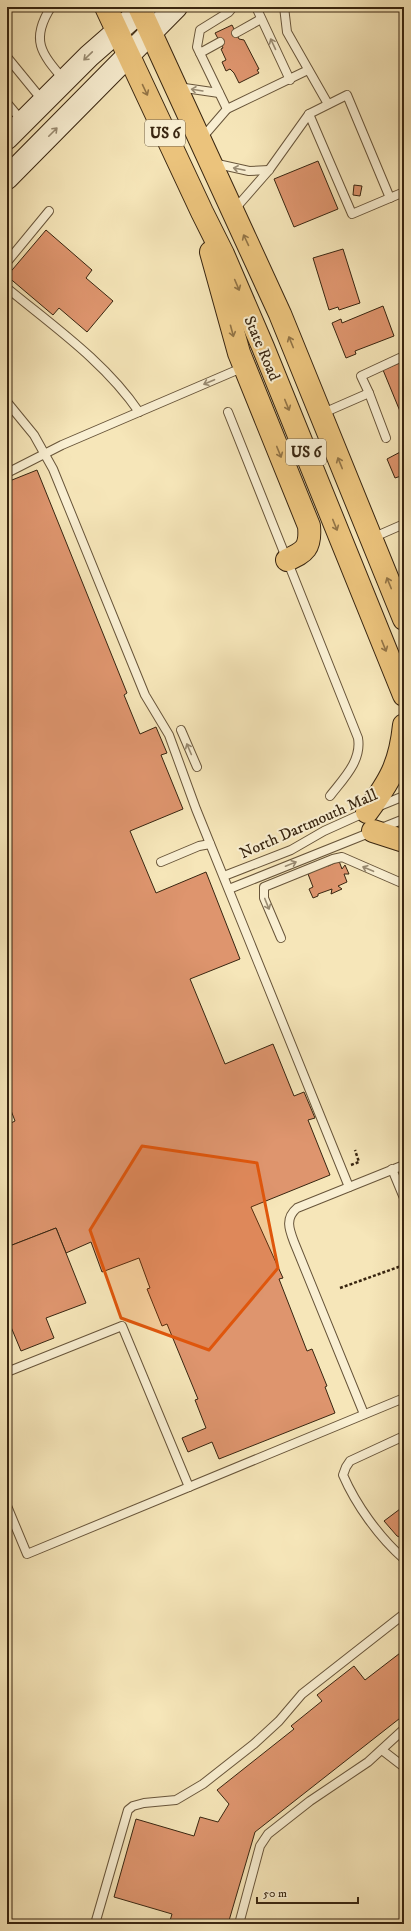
<svg xmlns="http://www.w3.org/2000/svg" width="411" height="1931" font-family="'IM FELL DW Pica',serif">
	<style>
		.building { fill: #de956e; stroke: #382510 }
		.lines { fill: none; stroke-linecap: round; stroke-linejoin: round }
		.service-casing { stroke: #68553a; stroke-width: 10 }
		.secondary-casing { stroke: #382510; stroke-width: 24 }
		.primary-casing { stroke: #382510; stroke-width: 24 }
		.path { stroke: #382510; stroke-width: 2.5; stroke-dasharray: 3 2; stroke-linecap: butt }
		.service { stroke: #f9efd2; stroke-width: 8 }
		.secondary { stroke: #f9efd2; stroke-width: 22 }
		.primary { stroke: #ebc37c; stroke-width: 22 }
		.oneway { stroke: #988a71 }
		.oneway2 { stroke: #927446 }
		.marked { fill: #df560c; fill-opacity: 0.2; stroke: #df560c; stroke-width: 3; stroke-linejoin: round }
		.labels { text-anchor: middle; stroke-width: 4; stroke-linejoin: round; paint-order: stroke }
		.shield { fill: #f9efd2; stroke: #72624a; stroke-width: 1 }
		.shield-label { font-size: 15px; font-weight: bold; fill: #382510 }
		.street-label { font-size: 16px; fill: #382510; stroke: #f9efd2 }
	</style>
	<rect width="100%" height="100%" fill="#f6e6b9"/>
	<filter id="stains"><feTurbulence type="fractalNoise" baseFrequency=".005" numOctaves="4"/><feColorMatrix values="0 0 0 0 .2 0 0 0 0 .09 0 0 0 0 .02 0 0 0 .5 -.17"/></filter>
	<radialGradient id="worn" r=".72"><stop offset=".6" stop-color="#630" stop-opacity="0"/><stop offset="1" stop-color="#630" stop-opacity=".3"/></radialGradient>
	<!-- building -->
	<g class="building">
		<path d="M232 25 239 39 244 40 259 69 257 70 259 73 239 83 234 73 230 69 226 71 222 62 226 60 221 49 223 48 215 33Z"/>
		<path d="M318 161 338 209 294 227 274 179Z"/>
		<path d="M354 185 362 186 360 196 353 195Z"/>
		<path d="M46 230 92 270 86 278 113 301 87 332 59 308 53 315 7 276Z"/>
		<path d="M343 249 360 303 339 310 338 307 329 310 313 258Z"/>
		<path d="M383 306 394 336 355 351 356 354 346 358 332 323 341 319 342 323Z"/>
		<path d="M404 361V421L383 370Z"/>
		<path d="M404 450V475L395 478 387 459Z"/>
		<path d="M37 470 127 693 124 695 140 734 156 727 167 753 161 755 183 809 130 831 156 893 206 872 240 959 190 979 225 1064 273 1044 294 1096 304 1092 315 1118 308 1120 330 1175 251 1207 283 1278 279 1279 307 1351 312 1349 327 1386 325 1387 335 1413 219 1459 212 1442 188 1452 182 1438 206 1428 195 1400 198 1399 167 1324 162 1326 147 1289 150 1288 139 1258 102 1272 91 1242 66 1253 56 1228 7 1247V1125L15 1121 7 1100V482Z"/>
		<path d="M339 861 342 869 345 865 349 874H344L347 882 338 886 342 889 331 894 332 889 318 894V896L313 898 309 889 313 887 308 874 327 864 328 866Z"/>
		<path d="M56 1228 86 1303 46 1318 54 1338 21 1351 11 1327 7 1329V1247Z"/>
		<path d="M404 1506V1539L397 1536 384 1521 400 1509H403Z"/>
		<path d="M404 1650V1715L255 1832 228 1924H169L172 1914 114 1897 136 1819 194 1836 200 1817 218 1822 229 1804 217 1790 294 1729 291 1726 322 1701 317 1695 354 1666 365 1680Z"/>
	</g>
	<g class="lines">
		<defs>
			<g id="service">
				<path d="M51 7C30 40 41 53 64 80"/>
				<path d="M233 7 229 12 200 30 197 47 227 109 308 70"/>
				<path d="M256 7 290 80"/>
				<path d="M284 7 287 32 328 104"/>
				<path d="M236 33 261 19"/>
				<path d="M200 53 220 42"/>
				<path d="M7 57 43 101"/>
				<path d="M178 87 219 93"/>
				<path d="M7 103 22 121"/>
				<path d="M309 114 352 214 404 192"/>
				<path d="M202 138 227 109"/>
				<path d="M213 163 249 171 269 170"/>
				<path d="M234 210 269 170 309 114 347 95 390 198"/>
				<path d="M7 262 49 211"/>
				<path d="M7 288C53 326 105 362 139 412"/>
				<path d="M369 393 361 376 404 356"/>
				<path d="M7 402 34 435 53 469 145 695 169 735 196 809 349 1187"/>
				<path d="M228 412 358 738C362 761 343 779 330 796"/>
				<path d="M321 414 369 393 386 438"/>
				<path d="M7 473 62 445 244 367"/>
				<path d="M372 538 404 524"/>
				<path d="M181 730 197 767"/>
				<path d="M377 807 404 796"/>
				<path d="M161 862 199 846 210 844"/>
				<path d="M224 876 291 850 324 831 366 812"/>
				<path d="M229 889 404 819"/>
				<path d="M281 938 264 898V887L333 859 342 857 404 884"/>
				<path d="M392 1169 404 1198"/>
				<path d="M7 1372 122 1326 189 1487"/>
				<path d="M364 1414 294 1242C289 1229 285 1218 297 1208L404 1165"/>
				<path d="M404 1436 350 1461 346 1467 343 1475C356 1505 379 1537 404 1559"/>
				<path d="M7 1506 27 1554 404 1398"/>
				<path d="M382 1750 404 1767"/>
				<path d="M95 1924 128 1810 133 1806 144 1803 176 1800 203 1784 254 1744 279 1721 302 1694 404 1614"/>
				<path d="M239 1924 260 1846 268 1834 310 1801 368 1762 404 1729"/>
			</g>
			<g id="secondary">
				<path d="M7 138 89 56 145 7"/>
				<path d="M7 178 176 7"/>
			</g>
			<g id="primary">
				<path d="M106 7 202 212 223 254 263 347 404 695"/>
				<path d="M139 7 280 314 404 619"/>
				<path d="M211 252 239 353 309 526C311 548 305 552 287 560"/>
				<path d="M367 812C390 781 400 764 404 725"/>
				<path d="M373 831 404 841"/>
			</g>
		</defs>
		<!-- service casing -->
		<use href="#service" class="service-casing"/>
		<!-- secondary casing -->
		<use href="#secondary" class="secondary-casing"/>
		<!-- primary casing -->
		<use href="#primary" class="primary-casing"/>
		<!-- path -->
		<g class="path">
			<path d="M351 1165 359 1162 355 1150"/>
			<path d="M340 1288 404 1265"/>
		</g>
		<!-- service -->
		<use href="#service" class="service"/>
		<!-- secondary -->
		<use href="#secondary" class="secondary"/>
		<!-- primary -->
		<use href="#primary" class="primary"/>
	</g>
	<!-- one-way arrows -->
	<defs><path id="oneway-shaft" d="M-6 0H5M1.5-3L5.5 0L1.5 3" fill="none" stroke-width="1.6" stroke-linecap="round" stroke-linejoin="round"/></defs>
	<g class="oneway">
		<use href="#oneway-shaft" transform="translate(273 44) rotate(-115)"/>
		<use href="#oneway-shaft" transform="translate(88 56) rotate(136)"/>
		<use href="#oneway-shaft" transform="translate(197 90) rotate(-171)"/>
		<use href="#oneway-shaft" transform="translate(53 132) rotate(-45)"/>
		<use href="#oneway-shaft" transform="translate(239 169) rotate(-168)"/>
		<use href="#oneway-shaft" transform="translate(209 382) rotate(157)"/>
		<use href="#oneway-shaft" transform="translate(189 749) rotate(-113)"/>
		<use href="#oneway-shaft" transform="translate(291 864) rotate(-22)"/>
		<use href="#oneway-shaft" transform="translate(368 869) rotate(-157)"/>
		<use href="#oneway-shaft" transform="translate(267 904) rotate(68)"/>
	</g>
	<g class="oneway2">
		<use href="#oneway-shaft" transform="translate(145 90) rotate(65)"/>
		<use href="#oneway-shaft" transform="translate(246 240) rotate(-115)"/>
		<use href="#oneway-shaft" transform="translate(237 285) rotate(67)"/>
		<use href="#oneway-shaft" transform="translate(232 331) rotate(75)"/>
		<use href="#oneway-shaft" transform="translate(291 342) rotate(-112)"/>
		<use href="#oneway-shaft" transform="translate(287 405) rotate(68)"/>
		<use href="#oneway-shaft" transform="translate(279 452) rotate(68)"/>
		<use href="#oneway-shaft" transform="translate(340 463) rotate(-112)"/>
		<use href="#oneway-shaft" transform="translate(335 525) rotate(68)"/>
		<use href="#oneway-shaft" transform="translate(389 583) rotate(-112)"/>
		<use href="#oneway-shaft" transform="translate(384 646) rotate(68)"/>
	</g>
	<!-- marked area -->
	<path class="marked" d="M142 1146 257 1163 278 1268 209 1350 121 1318 90 1230Z"/>
	<g class="labels">
		<!-- shield labels -->
		<g class="shield">
			<rect x="145" y="120" width="40" height="26" rx="3"/>
			<rect x="286" y="439" width="40" height="26" rx="3"/>
		</g>
		<g class="shield-label">
			<text x="165" y="138">US 6</text>
			<text x="306" y="457">US 6</text>
		</g>
		<!-- street labels -->
		<g class="street-label">
			<text transform="translate(263 348) rotate(67)" y="6">State Road</text>
			<text transform="translate(308 823) rotate(-24)" y="6">North Dartmouth Mall</text>
		</g>
	</g>
	<!-- margin -->
	<rect width="411" height="1931" fill="none" stroke="#f6e6b9" stroke-width="24"/>
	<rect x="8" y="8" width="395" height="1915" fill="none" stroke="#382510" stroke-width="2"/>
	<rect x="12" y="12" width="387" height="1907" fill="none" stroke="#382510"/>
	<!-- scale -->
	<path d="M257 1897v6h101v-6" fill="none" stroke="#382510" stroke-width="2"/>
	<text x="263" y="1897" font-size="12" fill="#382510" stroke="#f9efd2" stroke-width="3" paint-order="stroke">50 m</text>
	<rect width="100%" height="100%" filter="url(#stains)"/>
	<rect width="100%" height="100%" fill="url(#worn)"/>
</svg>
